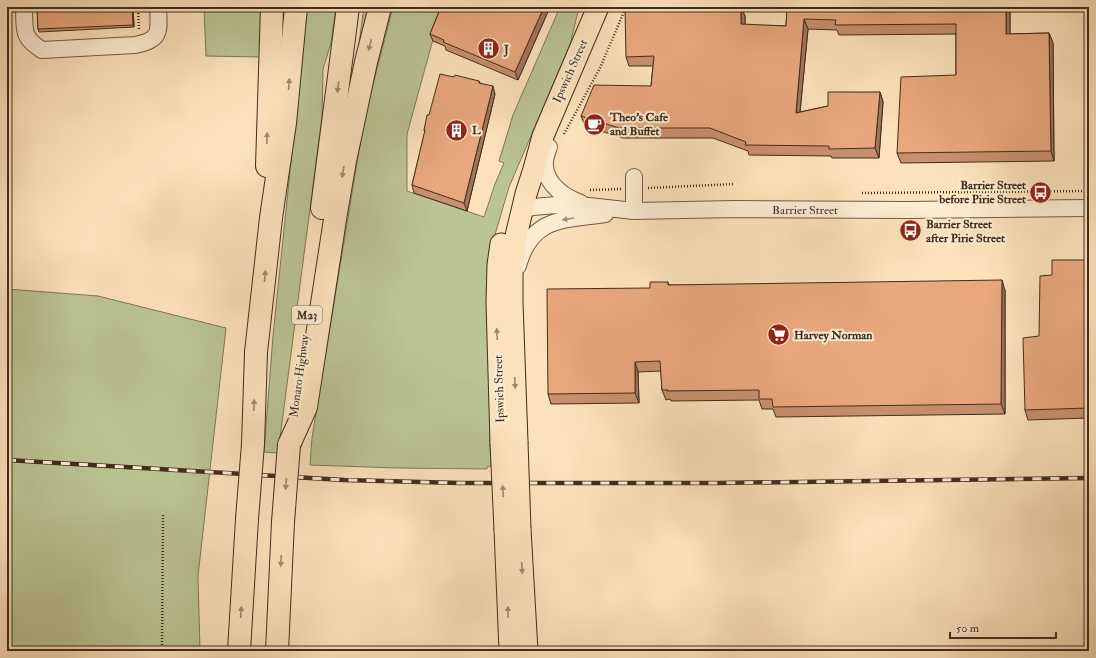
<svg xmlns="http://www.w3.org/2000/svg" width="1096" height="658" font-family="'IM FELL Double Pica',serif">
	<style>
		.green { fill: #bbc493; stroke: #7e7858 }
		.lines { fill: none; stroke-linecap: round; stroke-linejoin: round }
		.minor-casing { stroke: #705a44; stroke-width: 18 }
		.major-casing { stroke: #412d1d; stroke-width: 23 }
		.highway-casing { stroke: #412d1d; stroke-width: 24 }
		.path { stroke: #412d1d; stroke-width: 2.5; stroke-dasharray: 1 2; stroke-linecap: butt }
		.minor { stroke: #fdecd2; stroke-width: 16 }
		.major { stroke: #fce2ba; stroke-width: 21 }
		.highway { stroke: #fce2ba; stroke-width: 22 }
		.rail-casing { stroke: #412d1d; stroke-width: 4.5 }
		.rail { stroke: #fdecd2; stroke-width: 3; stroke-dasharray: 9; stroke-linecap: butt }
		.major-bridge-casing { stroke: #412d1d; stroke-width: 23; stroke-linecap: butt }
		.highway-bridge-casing { stroke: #412d1d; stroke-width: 24; stroke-linecap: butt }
		.major-bridge { stroke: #fce2ba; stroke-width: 21 }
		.highway-bridge { stroke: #fce2ba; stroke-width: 22 }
		.wall { fill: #c8906c; stroke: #412d1d }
		.shaded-wall { fill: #a37558; stroke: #412d1d }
		.building { fill: #e9a77e; stroke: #412d1d }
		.oneway { fill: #9e886c }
		.oneway2 { fill: #9f8c78 }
		.labels { text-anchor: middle; stroke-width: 4; stroke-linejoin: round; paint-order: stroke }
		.shield { fill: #fdecd2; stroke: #796653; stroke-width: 1 }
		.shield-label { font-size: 11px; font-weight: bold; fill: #412d1d }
		.poi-label { font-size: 12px; font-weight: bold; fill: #412d1d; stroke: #fdecd2; text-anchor: start }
		.street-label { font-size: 12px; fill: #412d1d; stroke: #fdecd2 }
	</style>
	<rect width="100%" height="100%" fill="#fce2ba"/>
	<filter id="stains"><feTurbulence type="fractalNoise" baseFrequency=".005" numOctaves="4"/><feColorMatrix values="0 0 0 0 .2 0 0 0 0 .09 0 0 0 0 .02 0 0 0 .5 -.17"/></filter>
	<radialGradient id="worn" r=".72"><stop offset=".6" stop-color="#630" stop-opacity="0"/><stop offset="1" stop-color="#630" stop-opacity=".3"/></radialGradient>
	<!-- green -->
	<g class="green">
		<path d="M204 7H262L260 57 206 56Z"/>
		<path d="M307 7H336L331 43 323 69 322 117 278 453 264 452 273 336Z"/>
		<path d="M364 7H372L358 51Z"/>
		<path d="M393 7H445L432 43 407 134V191L484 217 495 184 504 163 499 161 513 115 560 7H579L570 45 509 187 494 238 490 443 491 466 487 467V469L397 468 310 465 312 438 358 156 366 111Z"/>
		<path d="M7 289 98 296 226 328 198 576 200 651H7Z"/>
	</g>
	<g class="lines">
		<defs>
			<g id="minor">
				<path d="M24 7C25 29 21 37 42 50L135 45C162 40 159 31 158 7"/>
				<path d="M549 147C547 153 544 159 545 166 546 185 566 198 581 203"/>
				<path d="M634 177V211"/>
				<path d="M522 210 533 207 556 205 589 206 634 211 735 209 907 210 1089 208"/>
				<path d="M518 266C531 217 563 220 605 214"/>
			</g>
			<g id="major">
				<path d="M501 244 498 265 497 302 501 443"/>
				<path d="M517 442 512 302V271L516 236 526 194 534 169 543 136 598 7"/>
				<path d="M520 529 527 651"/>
				<path d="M505 530 510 651"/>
			</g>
			<g id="highway">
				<path d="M267 166 272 7"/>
				<path d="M322 208 348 7"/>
				<path d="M253 444 256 352 271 218 285 123 296 7"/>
				<path d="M289 445 306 407 336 213 345 161 366 62 380 7"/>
				<path d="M239 651 247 519"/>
				<path d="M277 651 283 522"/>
			</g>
		</defs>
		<!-- minor casing -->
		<use href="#minor" class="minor-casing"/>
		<!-- major casing -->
		<use href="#major" class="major-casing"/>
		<!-- highway casing -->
		<use href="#highway" class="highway-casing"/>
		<!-- path -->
		<g class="path">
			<path d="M138 7 139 30"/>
			<path d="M564 134 600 68 626 7"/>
			<path d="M648 188 734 184"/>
			<path d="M590 190 621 189"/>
			<path d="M862 193 1089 191"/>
			<path d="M162 651 163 515"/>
		</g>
		<!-- minor -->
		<use href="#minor" class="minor"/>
		<!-- major -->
		<use href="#major" class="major"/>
		<!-- highway -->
		<use href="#highway" class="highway"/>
		<defs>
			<path id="rail" d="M7 460 344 480 460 483H717L1089 478"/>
		</defs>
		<!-- rail casing -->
		<use href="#rail" class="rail-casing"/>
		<!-- rail -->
		<use href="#rail" class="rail"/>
		<defs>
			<g id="major-bridge">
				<path d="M517 442 520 529"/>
				<path d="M501 443 505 530"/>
			</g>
			<g id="highway-bridge">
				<path d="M247 519 253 444"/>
				<path d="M283 522 289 445"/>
			</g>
		</defs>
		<!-- major-bridge casing -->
		<use href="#major-bridge" class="major-bridge-casing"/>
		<!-- highway-bridge casing -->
		<use href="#highway-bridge" class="highway-bridge-casing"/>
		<!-- major-bridge -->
		<use href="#major-bridge" class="major-bridge"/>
		<!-- highway-bridge -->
		<use href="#highway-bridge" class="highway-bridge"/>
	</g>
	<!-- wall -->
	<g class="wall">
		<path d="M37 7H133L134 27 39 32 38 29Z"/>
		<path d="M441 7H550L518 80 446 50 445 46 433 41 430 34Z"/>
		<path d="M741 7 745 16V25L786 26 787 7H1010V34L1049 33 1053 43 1054 161 901 163 897 153 956 75V34L839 35 837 30 808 29 800 112 828 106 880 92 883 102 879 158H832L831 156 749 155 748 151 713 138H623L585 126 581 116 651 86 653 66H629L626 57Z"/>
		<path d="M454 77 479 81 480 83 495 94 467 211 414 193 412 185 425 132 424 130 429 115Z"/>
		<path d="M1089 260V418L1028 420 1025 410 1052 275Z"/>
		<path d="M668 282 669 285 1005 290V414L776 417 773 409H762L759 400 671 401 670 399 666 400 662 390 661 371 638 372 639 403 551 404 548 394 650 288Z"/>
	</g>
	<!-- shaded-wall -->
	<g class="shaded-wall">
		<path d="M132 7H133L134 27 133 25Z"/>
		<path d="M544 7H550L518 80 515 72Z"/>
		<path d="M741 7 745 16V34L741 24Z"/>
		<path d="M1006 7H1010V43L1006 34Z"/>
		<path d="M804 19 808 29 799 122 796 113Z"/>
		<path d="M1049 33 1053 43 1054 161 1051 151Z"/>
		<path d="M493 86 495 94 467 211 464 203Z"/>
		<path d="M880 92 883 102 879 158 875 148Z"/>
		<path d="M1002 280 1005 290V414L1001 404Z"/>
		<path d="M635 362 638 372 639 403 635 393Z"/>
	</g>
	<!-- building -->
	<g class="building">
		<path d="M37 7H132L133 25 38 29Z"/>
		<path d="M441 7H544L515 72 443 42 444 40 430 34Z"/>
		<path d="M713 7H741V24L786 26 787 7H1006V34L1049 33 1051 151 897 153 901 77 956 75V24L835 25 836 20 804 19 796 113 828 106V92H880L875 148 829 149V146L745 145 746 142 710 128H619L581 116 594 85 651 86 654 56 626 57 625 8Z"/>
		<path d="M440 74 454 77 455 75 479 81V83L493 86 464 203 412 185 425 130H424L427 115H429Z"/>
		<path d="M1052 260H1089V408L1025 410 1023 338 1039 336 1040 276 1052 275Z"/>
		<path d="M1002 280 1001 404 773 407 772 399H759V390L667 391 668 390H662L660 361 635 362V393L548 394 547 289 650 288V282H668V285Z"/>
	</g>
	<!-- one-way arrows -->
	<defs><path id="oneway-solid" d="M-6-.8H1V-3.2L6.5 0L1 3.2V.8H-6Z"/></defs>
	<g class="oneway">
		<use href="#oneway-solid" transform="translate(370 45) rotate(104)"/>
		<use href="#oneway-solid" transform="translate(289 84) rotate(-85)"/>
		<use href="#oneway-solid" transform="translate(338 87) rotate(97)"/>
		<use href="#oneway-solid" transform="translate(267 138) rotate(-88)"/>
		<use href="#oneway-solid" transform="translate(343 172) rotate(100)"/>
		<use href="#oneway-solid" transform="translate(265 276) rotate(-84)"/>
		<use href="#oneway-solid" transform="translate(497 334) rotate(-93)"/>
		<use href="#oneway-solid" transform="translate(515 383) rotate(87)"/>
		<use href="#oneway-solid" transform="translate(254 405) rotate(-88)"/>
		<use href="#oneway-solid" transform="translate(286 484) rotate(95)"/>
		<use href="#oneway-solid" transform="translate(503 491) rotate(-92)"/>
		<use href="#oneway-solid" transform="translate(281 561) rotate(93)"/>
		<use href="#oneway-solid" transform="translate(522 568) rotate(87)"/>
		<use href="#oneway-solid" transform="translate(241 612) rotate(-86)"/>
		<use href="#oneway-solid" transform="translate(508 612) rotate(-92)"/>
	</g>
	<use class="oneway2" href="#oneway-solid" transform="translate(568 219) rotate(171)"/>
	<!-- icons -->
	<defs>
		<symbol id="building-disc" viewBox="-11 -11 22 22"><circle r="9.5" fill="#8f2418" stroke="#fdecd2"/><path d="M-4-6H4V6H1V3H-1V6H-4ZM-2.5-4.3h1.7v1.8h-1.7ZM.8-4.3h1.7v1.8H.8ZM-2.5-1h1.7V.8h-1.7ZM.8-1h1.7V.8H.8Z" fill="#fff"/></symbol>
		<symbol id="cafe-disc" viewBox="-11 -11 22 22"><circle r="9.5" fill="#8f2418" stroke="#fdecd2"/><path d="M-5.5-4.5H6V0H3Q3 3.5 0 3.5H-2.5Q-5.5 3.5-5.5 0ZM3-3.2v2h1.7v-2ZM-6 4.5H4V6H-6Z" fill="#fff"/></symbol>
		<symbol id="bus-disc" viewBox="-11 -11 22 22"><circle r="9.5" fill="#8f2418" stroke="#fdecd2"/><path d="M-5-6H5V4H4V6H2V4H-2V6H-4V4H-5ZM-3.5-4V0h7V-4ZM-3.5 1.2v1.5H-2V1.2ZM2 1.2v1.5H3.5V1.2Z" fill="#fff"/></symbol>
		<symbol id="supermarket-disc" viewBox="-11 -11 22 22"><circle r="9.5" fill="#8f2418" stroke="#fdecd2"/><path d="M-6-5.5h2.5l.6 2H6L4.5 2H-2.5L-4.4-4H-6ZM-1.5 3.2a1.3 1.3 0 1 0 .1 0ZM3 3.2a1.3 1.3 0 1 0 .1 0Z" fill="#fff"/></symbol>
	</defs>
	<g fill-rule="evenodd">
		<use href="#building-disc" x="476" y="36" width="25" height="25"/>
		<use href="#cafe-disc" x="582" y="112" width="25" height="25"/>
		<use href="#building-disc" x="444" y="118" width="25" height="25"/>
		<use href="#bus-disc" x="1028" y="180" width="25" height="25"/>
		<use href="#bus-disc" x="898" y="218" width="25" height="25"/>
		<use href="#supermarket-disc" x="766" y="322" width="25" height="25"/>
	</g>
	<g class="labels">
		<!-- shield labels -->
		<rect class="shield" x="292" y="306" width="30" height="18" rx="3"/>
		<g class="shield-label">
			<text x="307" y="319">M23</text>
		</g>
		<!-- poi labels -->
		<g class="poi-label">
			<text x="504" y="53">J</text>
			<text x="610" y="121">Theo's Cafe<tspan x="610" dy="14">and Buffet</tspan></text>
			<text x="472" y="134">L</text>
			<text x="1026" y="189" text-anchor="end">Barrier Street<tspan x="1026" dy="14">before Pirie Street</tspan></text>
			<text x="926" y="228">Barrier Street<tspan x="926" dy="14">after Pirie Street</tspan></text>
			<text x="794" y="339">Harvey Norman</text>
		</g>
		<!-- street labels -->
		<g class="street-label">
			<text transform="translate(570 71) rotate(-66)" y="4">Ipswich Street</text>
			<text x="805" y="214">Barrier Street</text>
			<text transform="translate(299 376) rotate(-82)" y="4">Monaro Highway</text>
			<text transform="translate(499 389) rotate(-92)" y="4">Ipswich Street</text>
		</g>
	</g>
	<!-- margin -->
	<rect width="1096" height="658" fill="none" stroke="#fce2ba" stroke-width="24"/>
	<rect x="8" y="8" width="1080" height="642" fill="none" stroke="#412d1d" stroke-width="2"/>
	<rect x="12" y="12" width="1072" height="634" fill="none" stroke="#412d1d"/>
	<!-- scale -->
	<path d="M950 632v6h106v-6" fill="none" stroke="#412d1d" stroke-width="2"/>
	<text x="956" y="632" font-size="12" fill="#412d1d" stroke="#fdecd2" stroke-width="3" paint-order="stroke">50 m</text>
	<rect width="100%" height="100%" filter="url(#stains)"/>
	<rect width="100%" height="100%" fill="url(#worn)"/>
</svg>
